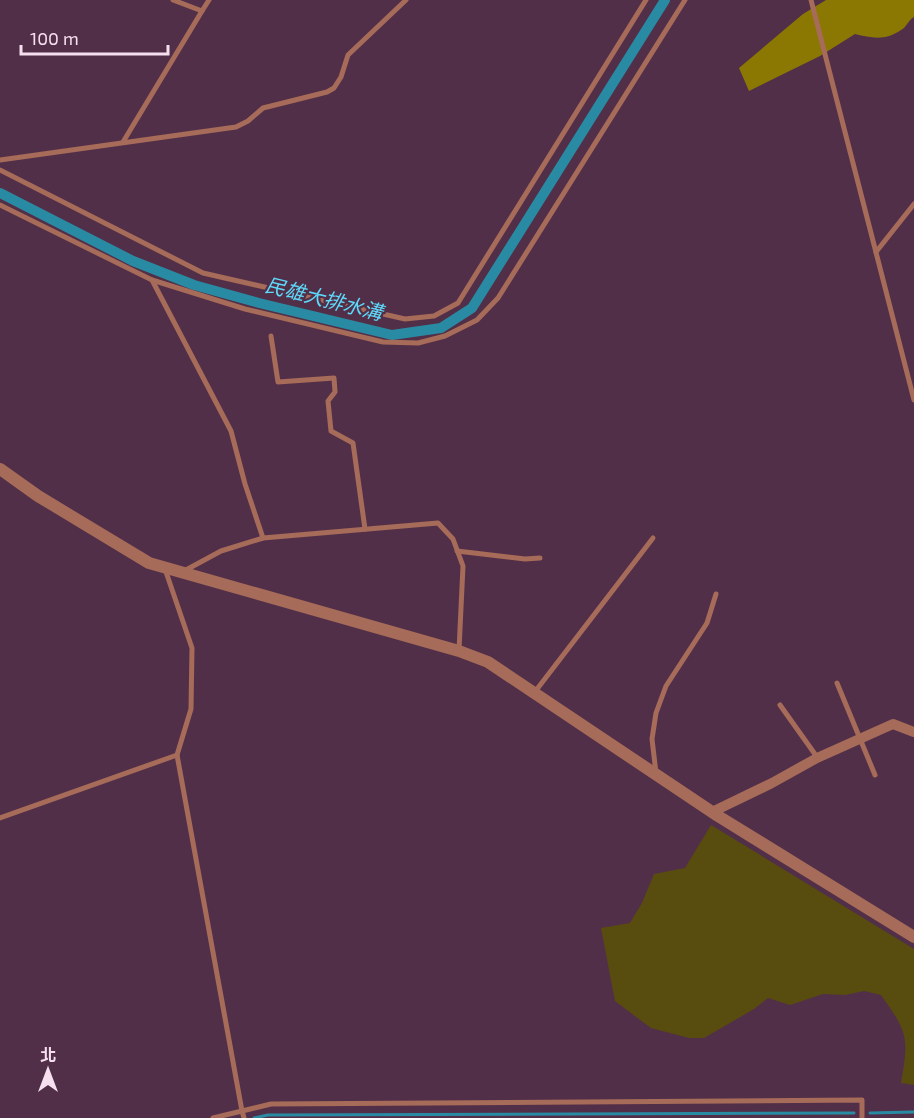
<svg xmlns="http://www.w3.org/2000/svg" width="914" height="1118" font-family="'Exo 2','Noto Sans TC',sans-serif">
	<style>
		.green { fill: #584d0e }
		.forest { fill: #8b7803 }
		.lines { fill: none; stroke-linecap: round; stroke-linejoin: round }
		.stream { stroke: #298ba3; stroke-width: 3 }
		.canal { stroke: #298ba3; stroke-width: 10 }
		.service { stroke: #a66b59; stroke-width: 5 }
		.minor { stroke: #a66b59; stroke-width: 10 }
		.tertiary { stroke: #a66b59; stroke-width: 12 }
		.labels { text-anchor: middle; stroke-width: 4.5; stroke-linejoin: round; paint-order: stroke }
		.water-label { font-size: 20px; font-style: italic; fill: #5dd9fa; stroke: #522f48 }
	</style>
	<rect width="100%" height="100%" fill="#522f48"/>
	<!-- green -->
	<path class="green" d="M711 825 914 949V1085L901 1083C909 1037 908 1033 881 995L864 991 845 995 823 994 790 1005 768 998 754 1009 704 1038H689L651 1028 615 1001 601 928 630 923 642 903 654 874 685 868Z"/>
	<!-- forest -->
	<path class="forest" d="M826 0H914V17C908 20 907 27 901 30 885 41 872 38 855 34L820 56 749 91 739 68 803 14Z"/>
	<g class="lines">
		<!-- stream -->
		<g class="stream">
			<path d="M870 1113 914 1112"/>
			<path d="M254 1118 268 1115 854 1113"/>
		</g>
		<!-- canal -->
		<path class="canal" d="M0 193 133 261 194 285 259 303 392 335 441 328 472 308 665 0"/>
		<!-- service -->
		<g class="service">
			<path d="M811 0 914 400"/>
			<path d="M202 11 209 0"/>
			<path d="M123 142 202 11 173 0"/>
			<path d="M0 160 236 127 248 121 263 108 327 92 334 88 341 77 348 55 406 0"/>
			<path d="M0 170 203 273 405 319 434 316 458 303 646 0"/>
			<path d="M0 205 152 280 231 431 245 484 263 538"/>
			<path d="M876 252 914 204"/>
			<path d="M152 280 245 309 383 342 418 343 445 336 477 320 498 298 685 0"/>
			<path d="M271 336 278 382 334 378 335 392 328 401 331 431 353 443 365 529"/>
			<path d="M457 551 525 559 540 558"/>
			<path d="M165 569 192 648 191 709 177 755 242 1111 213 1118"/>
			<path d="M184 571 221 551 263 538 438 523 453 539 463 566 459 650"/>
			<path d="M837 683 875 775"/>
			<path d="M534 693 653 538"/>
			<path d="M780 705 817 757"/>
			<path d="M656 773 652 739 656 713 666 686 707 623 716 594"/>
			<path d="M0 818 177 755"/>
			<path d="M244 1118 242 1111 271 1104 862 1100V1118"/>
		</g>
		<!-- minor -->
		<path class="minor" d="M712 812 772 783 817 758 893 724 914 732"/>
		<!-- tertiary -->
		<path class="tertiary" d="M0 469 38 496 149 563 459 651 488 662 718 816 914 937"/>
	</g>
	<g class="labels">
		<!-- water labels -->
		<g class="water-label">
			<text transform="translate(324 299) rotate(14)" y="7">民雄大排水溝</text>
		</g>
	</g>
	<!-- north arrow -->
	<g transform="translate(48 1070)" stroke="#522f48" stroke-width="4.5" paint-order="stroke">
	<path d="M0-4.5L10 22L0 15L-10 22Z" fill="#f6dfee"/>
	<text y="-9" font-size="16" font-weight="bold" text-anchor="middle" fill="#f6dfee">北</text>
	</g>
	<!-- scale -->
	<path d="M21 45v9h147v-9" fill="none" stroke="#f6dfee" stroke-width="3"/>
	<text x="30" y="45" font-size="18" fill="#f6dfee" stroke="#522f48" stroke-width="4.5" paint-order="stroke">100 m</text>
</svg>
